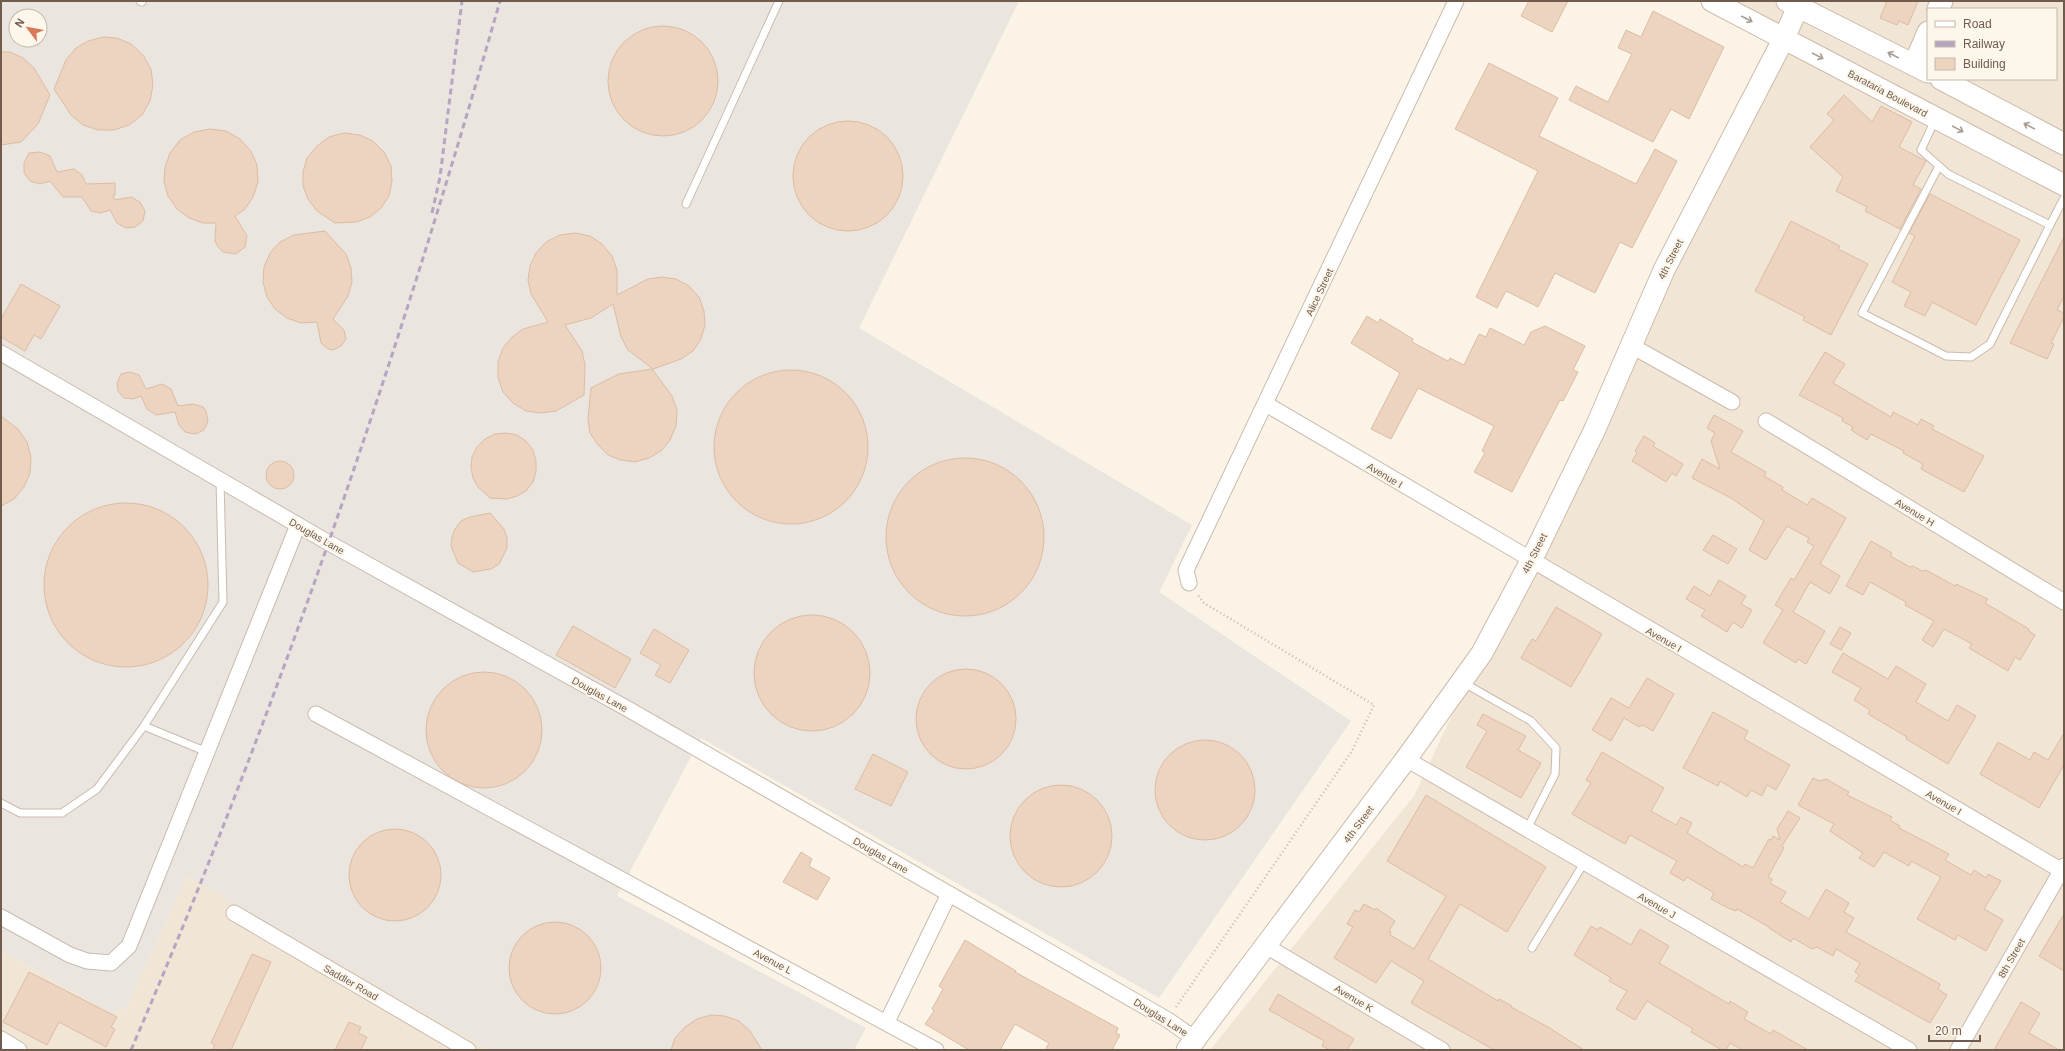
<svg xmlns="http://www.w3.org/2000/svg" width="2065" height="1051" font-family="Helvetica,sans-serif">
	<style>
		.residential { fill: #f1e5d5; fill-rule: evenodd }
		.industrial { fill: #eae5df; fill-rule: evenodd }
		.building { fill: #ecd4c0; stroke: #ddbca2 }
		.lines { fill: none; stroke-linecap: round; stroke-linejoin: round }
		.lane-casing { stroke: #cabbad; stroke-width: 9 }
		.street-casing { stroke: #cabbad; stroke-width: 17 }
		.secondary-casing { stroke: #cdbcab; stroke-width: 23 }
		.path { stroke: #d1b7a4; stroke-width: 2.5; stroke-dasharray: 1 3; stroke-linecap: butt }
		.lane { stroke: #fff; stroke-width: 7 }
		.street { stroke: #fff; stroke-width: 15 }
		.secondary { stroke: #fff; stroke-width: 21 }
		.rail { stroke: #b6a5c2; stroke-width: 3; stroke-dasharray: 6 4; stroke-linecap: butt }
		.oneway { stroke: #a99d94 }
		.labels { text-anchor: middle; stroke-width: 4; stroke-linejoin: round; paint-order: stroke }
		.street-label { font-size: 10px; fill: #705b4d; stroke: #fdf7eb }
	</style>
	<rect width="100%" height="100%" fill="#faf3e6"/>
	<!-- residential -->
	<g class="residential">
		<path d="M1722 1H2064V1050H1210L1414 796 1776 26ZM1928 9H2056V79H1928Z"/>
		<path d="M187 876 272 923 489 1050H1V950L110 1013 126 1008Z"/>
	</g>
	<!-- industrial -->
	<path class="industrial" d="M1 1H1019L859 328 1192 525 1159 592 1351 721 1159 998 701 738 617 896 866 1028 854 1050H489L187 876 126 1008 110 1013 1 950ZM16 16H40V40H16Z"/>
	<!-- building -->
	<g class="building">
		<path d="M1529 1H1568L1552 32 1521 16Z"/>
		<path d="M1887 1H1918L1908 25 1899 21 1897 25 1880 18Z"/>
		<path d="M1653 11 1724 47 1689 119 1671 109 1653 142 1569 100 1576 86 1608 102 1632 54 1618 48 1626 30 1641 37Z"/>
		<circle cx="663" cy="81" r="55"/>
		<path d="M103 37 117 38 131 44 143 55 151 69 153 85 150 101 142 115 129 125 114 130H98L83 125 71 115 54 89 66 60 76 48 88 41Z"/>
		<path d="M1 52H10L23 58 34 68 50 95 38 124 21 142 1 145Z"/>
		<path d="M1489 63 1558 98 1539 136 1636 184 1655 149 1677 161 1632 248 1620 242 1595 293 1555 273 1538 307 1506 291 1497 308 1476 297 1538 171 1455 129Z"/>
		<path d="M1844 95 1872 122 1881 106 1912 122 1899 147 1926 161 1913 185 1921 189 1900 229 1865 211 1867 207 1836 191 1843 177 1810 147 1834 120 1827 114Z"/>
		<circle cx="848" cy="176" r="55"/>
		<path d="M210 129 226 131 240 139 251 151 257 165 258 182 253 197 245 209 235 216 247 236 245 247 236 254 223 252 218 247 215 241 216 223H203L189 218 177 209 168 196 164 182 165 167 170 153 180 140 194 132Z"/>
		<path d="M344 133 360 135 373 141 384 152 391 166 392 181 389 196 381 208 370 217 356 222 335 223 317 211 308 199 303 186V172L307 158 317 146 329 137Z"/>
		<path d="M40 152 50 156 57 172 74 169 82 175 86 184 115 183V195H113L115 200 131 197 140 202 145 211 143 221 135 227 126 228 117 223 110 210 101 213 91 211 82 197H63L50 181 40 184 30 181 24 173V163L29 153Z"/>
		<path d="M1930 194 2020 240 1976 325 1932 302 1925 316 1904 306 1911 292 1892 282 1915 236 1909 233Z"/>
		<path d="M1791 221 1840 246 1838 249 1868 264 1831 335 1803 320 1805 317 1755 291Z"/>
		<path d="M325 231 346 254 351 268 352 282 348 296 333 319 344 330 346 339 341 346 333 350 328 349 321 343 317 322 301 323 287 318 275 309 267 297 263 282 264 267 270 253 280 242 294 235Z"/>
		<path d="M575 233 590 236 602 244 612 256 617 270V295L648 279 662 277 676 279 689 286 699 297 704 311 705 325 701 339 693 351 681 359 653 369 628 350 621 337 613 304 591 318 565 325 582 351 585 365 584 395 556 411 541 413 526 411 513 403 503 392 498 377V362L503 348 512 337 523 329 548 322 531 294 528 280 530 266 536 253 546 242 560 235Z"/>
		<path d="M2064 237V296L2057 310 2064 313V317L2051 343 2054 344 2047 359 2010 343Z"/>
		<path d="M21 284 60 306 41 339 34 335 25 351 1 337V319Z"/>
		<path d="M1367 316 1378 323 1380 319 1413 339 1412 342 1448 361 1450 358 1464 365 1479 334 1486 337 1490 328 1524 345 1531 332 1545 326 1585 346 1573 370 1578 372 1563 401 1560 400 1512 492 1474 472 1485 453 1482 451 1494 426 1418 388 1391 439 1371 429 1400 373 1351 343Z"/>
		<path d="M1825 352 1845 364 1833 383 1891 417 1893 412 1918 425 1921 419 1934 426 1932 429 1984 456 1964 492 1921 469 1923 464 1903 453 1904 451 1871 434 1867 440 1851 430 1853 427 1842 421 1843 418 1799 395Z"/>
		<path d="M652 369 672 396 677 410 676 426 670 440 661 451 649 458 635 462 621 460 608 455 598 445 590 433 588 419 591 388 619 374Z"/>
		<circle cx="791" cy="447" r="77"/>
		<path d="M130 372 139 375 146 389 162 384 171 389 178 406 193 404 203 407 206 411 208 421 204 430 195 434 185 432 179 425 175 412 156 415 147 409 141 396 133 399 124 398 118 391 117 383 121 374Z"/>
		<path d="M1714 415 1743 431 1731 452 1766 472 1764 476 1783 487 1782 490 1807 505 1812 498 1846 518 1820 564 1840 576 1830 594 1810 582 1793 612 1825 631 1806 664 1798 659 1796 663 1763 643 1783 610 1775 605 1791 578 1794 580 1814 546 1807 542 1809 538 1787 526 1766 560 1749 550 1764 521 1731 498 1692 478 1702 459 1720 469 1711 441 1715 433 1707 428Z"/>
		<path d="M1 416 18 429 27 442 31 457 30 473 24 487 14 499 1 506Z"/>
		<path d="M506 433 517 435 526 441 533 450 536 461V472L533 482 526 491 517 496 507 499 490 498 478 487 473 478 471 467 472 457 477 447 485 439 495 434Z"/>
		<path d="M1644 436 1655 443 1653 446 1683 464 1676 476 1672 473 1666 482 1632 461 1637 453 1635 451Z"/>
		<circle cx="965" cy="537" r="79"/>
		<circle cx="280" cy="475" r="14"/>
		<circle cx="126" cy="585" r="82"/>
		<path d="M490 513 504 529 507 538V548L499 564 491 569 473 572 458 563 451 546 452 537 455 529 461 521 470 517Z"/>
		<path d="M1713 535 1737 549 1728 564 1703 550Z"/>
		<path d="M1871 541 1892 553 1890 556 1910 567 1913 566 1922 571 1926 570 1955 586 1956 584 1988 599 1985 603 2029 629 2028 630 2035 635 2020 660 2015 657 2008 671 1969 648 1972 644 1944 629 1933 647 1922 640 1934 621 1905 605 1906 602 1870 582 1863 595 1846 586Z"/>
		<path d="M1719 580 1746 596 1741 604 1752 610 1742 628 1733 622 1727 632 1701 616 1705 610 1686 599 1694 586 1710 596Z"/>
		<path d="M1556 607 1602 634 1571 687 1521 658 1532 639 1536 641Z"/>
		<circle cx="812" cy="673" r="58"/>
		<path d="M573 626 631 659 615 688 556 655Z"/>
		<path d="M1840 627 1851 633 1841 650 1830 644Z"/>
		<path d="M654 629 689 650 670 683 655 675 661 665 640 653Z"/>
		<path d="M1843 653 1888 679 1896 666 1926 684 1916 702 1948 721 1957 705 1976 716 1948 764 1906 739 1907 737 1868 714 1870 710 1854 700 1861 688 1832 672Z"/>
		<circle cx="966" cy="719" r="50"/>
		<circle cx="484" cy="730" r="58"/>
		<path d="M1647 678 1674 694 1653 731 1643 725 1639 727 1624 718 1611 741 1592 730 1611 698 1629 708Z"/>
		<path d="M1713 712 1748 731 1744 739 1790 765 1776 790 1767 785 1762 796 1751 790 1747 797 1720 781 1718 786 1683 768Z"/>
		<path d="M1483 714 1526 736 1518 750 1541 763 1521 798 1466 767 1487 731 1477 725Z"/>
		<path d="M2064 733V765L2039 808 1980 774 1998 742 2030 760 2034 752 2048 760Z"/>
		<circle cx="1205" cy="790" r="50"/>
		<path d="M1602 752 1664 788 1651 811 1676 825 1681 817 1692 823 1687 833 1743 867 1745 864 1753 868 1769 839 1771 840 1773 836 1780 840 1777 829 1788 811 1800 818 1782 846 1784 848 1768 877 1772 879 1770 883 1786 892 1780 902 1809 919 1826 889 1849 903 1844 912 1854 918 1846 932 1940 984 1938 989 1947 995 1930 1023 1855 981 1859 975 1855 972 1860 963 1836 949 1833 956 1817 947 1812 949 1793 938 1791 942 1769 928V927L1737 909 1736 911 1728 908 1711 899 1714 893 1687 877 1684 881 1670 873 1677 861 1630 835 1625 844 1572 814 1591 783 1586 780Z"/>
		<path d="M873 754 908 772 891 806 855 789Z"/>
		<path d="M1813 778 1819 781 1826 779 1849 792 1847 795 1892 817 1890 820 1900 826 1899 828 1949 854 1945 860 1971 875 1974 870 1986 878 1988 874 2001 881 1984 909 2003 920 1986 951 1958 935 1955 940 1917 919 1941 877 1911 861 1909 866 1884 852 1874 867 1859 858 1863 853 1830 831 1834 824 1798 805Z"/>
		<circle cx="1061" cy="836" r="51"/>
		<path d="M1426 795 1546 867 1507 932 1460 904 1428 959 1498 1001 1499 999 1512 1006 1511 1007 1548 1027 1584 1050H1494L1411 1003 1424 981 1391 961 1376 983 1334 958 1353 927 1347 924 1355 910 1359 912 1364 904 1375 910 1376 908 1395 921 1389 931 1391 932 1390 935 1414 949 1446 896 1387 861Z"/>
		<circle cx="395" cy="875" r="46"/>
		<path d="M801 852 812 859 809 866 830 878 817 900 783 882Z"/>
		<path d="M2064 914V971L2039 956Z"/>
		<circle cx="555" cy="968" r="46"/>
		<path d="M1591 926 1598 930 1600 927 1631 945 1640 929 1669 946 1659 963 1729 1004 1730 1001 1748 1012 1744 1019 1771 1034 1773 1030 1808 1050H1743L1730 1043 1726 1050H1722L1691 1032 1693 1029 1647 1001 1635 1020 1616 1009 1627 991 1609 981 1611 978 1574 955Z"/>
		<path d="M965 940 1016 971 1015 972 1118 1028 1116 1033 1120 1035 1112 1050H1045L1049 1043 1015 1024 1000 1050H969L925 1024 934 1011 932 1009 943 989 939 986Z"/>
		<path d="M252 954 271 962 231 1050H212L215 1045 211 1043Z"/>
		<path d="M29 972 117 1017 111 1027 115 1029 106 1047 59 1022 47 1045 3 1022Z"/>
		<path d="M1278 994 1354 1039 1347 1050H1330L1322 1046 1324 1041 1269 1010Z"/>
		<path d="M2021 1002 2040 1013 2029 1033 2059 1050H1994Z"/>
		<path d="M711 1015 725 1016 739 1021 750 1031 762 1050H671L675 1038 685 1027 697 1019Z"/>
		<path d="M349 1022 361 1027 358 1033 367 1037 361 1050H335Z"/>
	</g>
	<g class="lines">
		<defs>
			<g id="lane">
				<path d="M140 1 142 2"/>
				<path d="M1935 120 1921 150 1948 174 2050 225 2064 198"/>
				<path d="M1939 166 1862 313 1946 356 1971 357 1990 344 2050 225"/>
				<path d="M686 204 779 1"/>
				<path d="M1464 683 1531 721 1556 748 1555 774 1527 829"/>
				<path d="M207 752 144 726 223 602 220 480"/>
				<path d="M1 803 20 813H62L97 789 144 726"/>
				<path d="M1532 948 1584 863"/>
			</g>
			<g id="street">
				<path d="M1630 345 1732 402"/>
				<path d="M1 353 329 543 628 709 1168 1020 1195 1039"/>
				<path d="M1266 404 2064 872"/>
				<path d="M1766 421 2064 602"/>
				<path d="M1189 583 1186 570 1456 1"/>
				<path d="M316 714 936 1050"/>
				<path d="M1406 759 1909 1050"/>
				<path d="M234 913 468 1050"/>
				<path d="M1 917 70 955 87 961 111 963 129 946 298 525"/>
				<path d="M1266 946 1442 1050"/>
				<path d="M887 1022 949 894"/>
				<path d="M1 1039 19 1050"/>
				<path d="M1958 1050 2064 866"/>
			</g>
			<g id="secondary">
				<path d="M1712 1 2064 185"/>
				<path d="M1787 1 1928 72"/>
				<path d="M1938 9 1942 1"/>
				<path d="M1914 65 1928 32"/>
				<path d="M1941 79 2064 144"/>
				<path d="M1187 1050 1406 759 1482 653 1531 561 1595 429 1664 270 1784 38 1798 7"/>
			</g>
		</defs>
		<!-- lane casing -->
		<use href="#lane" class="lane-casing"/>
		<!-- street casing -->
		<use href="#street" class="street-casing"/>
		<!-- secondary casing -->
		<use href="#secondary" class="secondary-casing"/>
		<!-- path -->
		<path class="path" d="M1176 1007 1352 751 1374 705 1204 603 1197 594"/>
		<!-- lane -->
		<use href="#lane" class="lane"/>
		<!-- street -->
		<use href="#street" class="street"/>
		<!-- secondary -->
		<use href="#secondary" class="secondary"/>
		<!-- rail -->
		<g class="rail">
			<path d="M432 213 440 177 462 1"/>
			<path d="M131 1050C278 709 398 358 500 1"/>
		</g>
	</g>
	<!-- one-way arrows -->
	<defs><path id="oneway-shaft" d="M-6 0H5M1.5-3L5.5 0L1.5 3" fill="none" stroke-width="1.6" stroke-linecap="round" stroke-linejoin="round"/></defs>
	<g class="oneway">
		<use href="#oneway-shaft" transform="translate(1747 19) rotate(27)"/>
		<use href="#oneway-shaft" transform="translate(1893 55) rotate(-153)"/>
		<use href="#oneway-shaft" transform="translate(1818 56) rotate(28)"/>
		<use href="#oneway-shaft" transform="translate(2029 126) rotate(-152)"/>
		<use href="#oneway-shaft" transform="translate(1958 129) rotate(28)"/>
	</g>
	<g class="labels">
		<!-- street labels -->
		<g class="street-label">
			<text transform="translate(1888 93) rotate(28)" y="4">Barataria Boulevard</text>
			<text transform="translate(1670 259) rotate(-63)" y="4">4th Street</text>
			<text transform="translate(1319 292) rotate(-65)" y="4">Alice Street</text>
			<text transform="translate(1385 475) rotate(31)" y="4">Avenue I</text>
			<text transform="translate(1915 512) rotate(31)" y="4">Avenue H</text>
			<text transform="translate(317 536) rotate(30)" y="4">Douglas Lane</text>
			<text transform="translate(1534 553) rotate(-63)" y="4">4th Street</text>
			<text transform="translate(1664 639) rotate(30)" y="4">Avenue I</text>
			<text transform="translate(600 694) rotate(29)" y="4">Douglas Lane</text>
			<text transform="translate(1944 802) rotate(30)" y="4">Avenue I</text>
			<text transform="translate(1358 824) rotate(-53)" y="4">4th Street</text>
			<text transform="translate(881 855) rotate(30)" y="4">Douglas Lane</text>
			<text transform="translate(1657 905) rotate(30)" y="4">Avenue J</text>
			<text transform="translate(2011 958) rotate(-60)" y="4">8th Street</text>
			<text transform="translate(773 961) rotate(28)" y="4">Avenue L</text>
			<text transform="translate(351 982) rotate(30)" y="4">Saddler Road</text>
			<text transform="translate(1354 998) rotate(31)" y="4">Avenue K</text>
			<text transform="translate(1161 1017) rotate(32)" y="4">Douglas Lane</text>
		</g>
	</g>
	<!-- border -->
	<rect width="2065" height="1051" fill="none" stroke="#705b4d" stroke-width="4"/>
	<!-- legend -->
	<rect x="1927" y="8" width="130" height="72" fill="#fdf7eb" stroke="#c5b9ac"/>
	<rect x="1935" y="21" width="20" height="6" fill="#ffffff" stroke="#c5b9ac"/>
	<text x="1963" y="28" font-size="12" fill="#705b4d">Road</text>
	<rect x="1935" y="41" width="20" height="6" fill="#b6a5c2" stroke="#c5b9ac"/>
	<text x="1963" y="48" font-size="12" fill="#705b4d">Railway</text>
	<rect x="1935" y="58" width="20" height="12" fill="#ecd4c0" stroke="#c5b9ac"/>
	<text x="1963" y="68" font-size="12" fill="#705b4d">Building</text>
	<!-- north arrow -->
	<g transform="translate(28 28) rotate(302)"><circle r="19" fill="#fdf7eb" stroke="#c5b9ac"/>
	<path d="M0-3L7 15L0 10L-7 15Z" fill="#d77a57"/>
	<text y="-6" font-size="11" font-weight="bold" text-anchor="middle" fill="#705b4d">N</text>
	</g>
	<!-- scale -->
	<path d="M1929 1035v6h51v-6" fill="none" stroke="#705b4d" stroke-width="2"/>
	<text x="1935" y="1035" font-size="12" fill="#705b4d" stroke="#fdf7eb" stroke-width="3" paint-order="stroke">20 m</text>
</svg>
